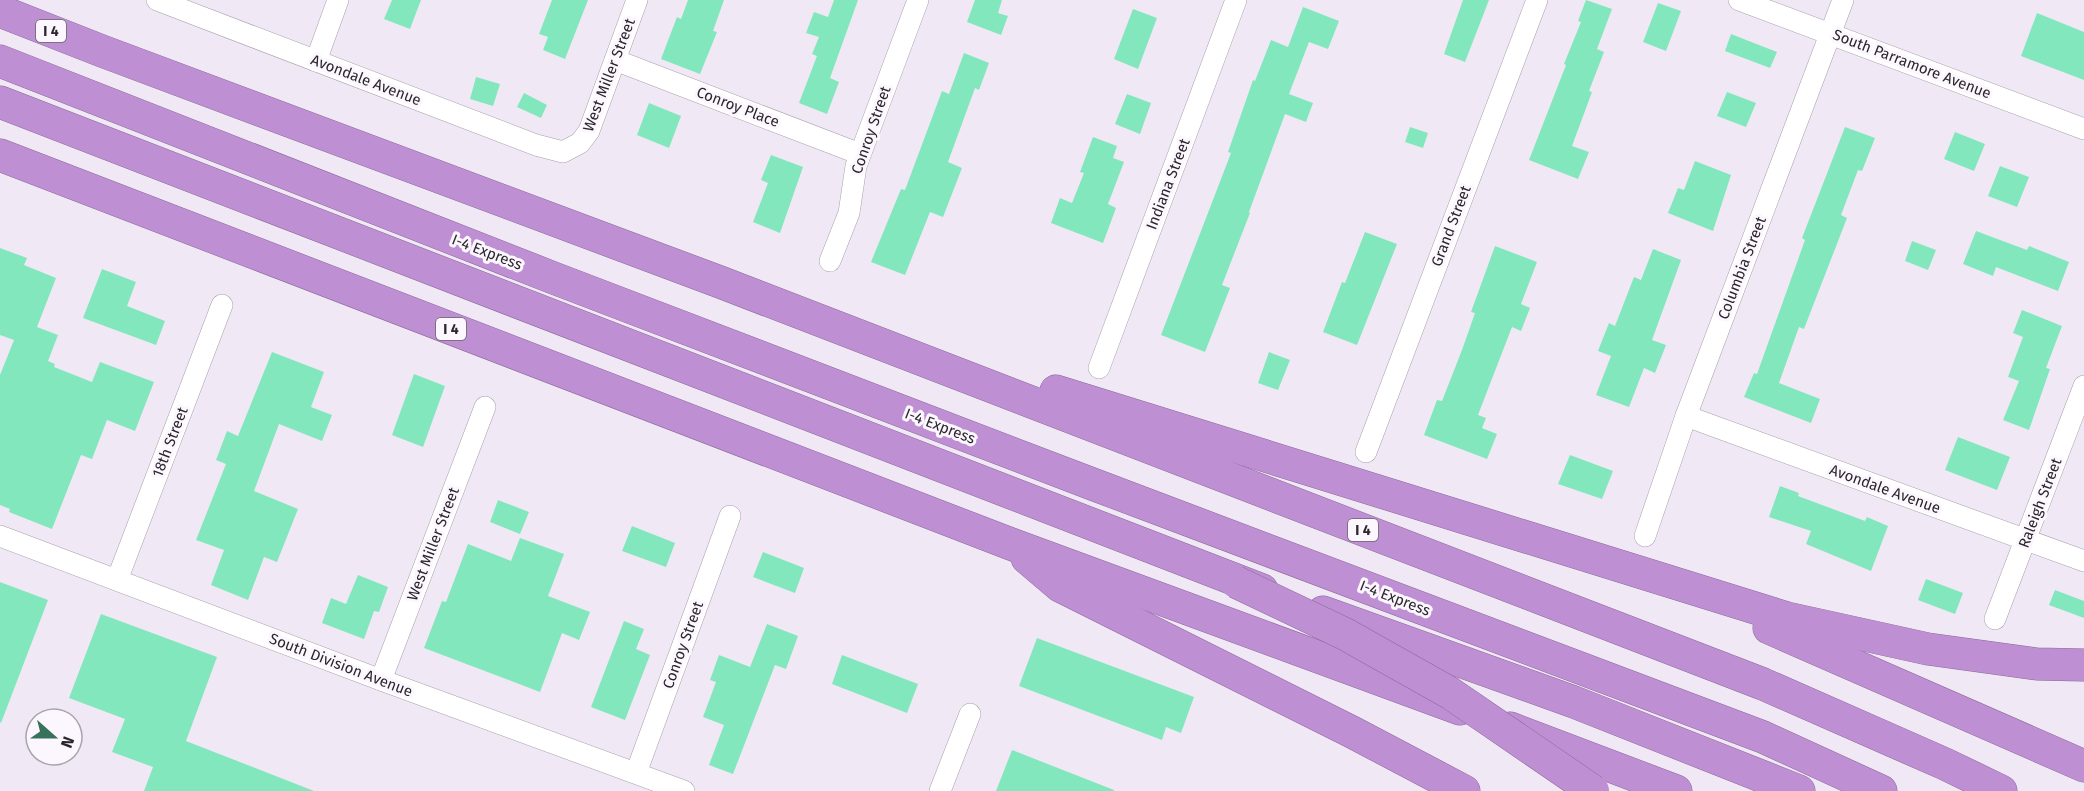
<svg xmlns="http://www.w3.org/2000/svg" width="2084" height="791" font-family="'Fira Sans',sans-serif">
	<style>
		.building { fill: #83e7be }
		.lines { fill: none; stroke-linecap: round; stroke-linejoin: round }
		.minor-casing { stroke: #a8a0ab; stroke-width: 22 }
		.highway-casing { stroke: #8a6b99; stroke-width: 33 }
		.minor { stroke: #fff; stroke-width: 21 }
		.highway { stroke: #be8fd3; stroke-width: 32 }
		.highway-bridge-casing { stroke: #8a6b99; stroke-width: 33; stroke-linecap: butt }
		.highway-bridge { stroke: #be8fd3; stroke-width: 32 }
		.labels { text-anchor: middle; stroke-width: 6; stroke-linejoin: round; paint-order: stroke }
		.shield { fill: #fcf7fe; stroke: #69656b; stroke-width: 1.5 }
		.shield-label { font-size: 14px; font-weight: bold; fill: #2a272c }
		.street-label { font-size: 15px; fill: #2a272c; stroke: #fcf7fe }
	</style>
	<rect width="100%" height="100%" fill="#f1e8f5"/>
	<!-- building -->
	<g class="building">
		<path d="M392 0H421L410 29 384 19Z"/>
		<path d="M552 0H588L565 59 543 50 548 37 539 34Z"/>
		<path d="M688 0H724L713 31 717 32 700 74 661 59 677 17 681 19Z"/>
		<path d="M834 0H858L830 78 839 82 827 114 799 103 817 56 812 54 819 37 806 33 814 12 828 17Z"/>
		<path d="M975 0H1002L998 13 1008 16 1001 35 967 22Z"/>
		<path d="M1463 0H1489L1465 62 1444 54Z"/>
		<path d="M1586 0 1612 9 1597 49 1604 52 1589 91 1592 92 1572 146 1589 152 1578 179 1529 160 1566 65 1564 64 1581 22 1578 21Z"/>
		<path d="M1658 3 1681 11 1666 51 1643 42Z"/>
		<path d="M1303 7 1339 21 1328 49 1309 42 1289 94 1313 103 1306 122 1285 114 1249 212 1250 213 1222 285 1230 288 1205 352 1161 335 1231 153 1228 152 1253 80 1255 81 1271 40 1288 47Z"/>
		<path d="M1133 9 1157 18 1138 69 1114 59Z"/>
		<path d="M2037 13 2084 32V80L2021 56Z"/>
		<path d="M1731 34 1777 52 1770 68 1725 51Z"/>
		<path d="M964 53 989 63 979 90 975 88 948 162 962 168 943 217 930 212 905 275 871 262 901 189 905 190 942 91 949 94Z"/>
		<path d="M476 77 500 84 493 106 470 99Z"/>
		<path d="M1727 92 1756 103 1746 127 1717 116Z"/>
		<path d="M524 93 547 105 541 118 517 107Z"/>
		<path d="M1127 94 1151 103 1140 134 1115 124Z"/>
		<path d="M649 103 681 116 669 148 637 135Z"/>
		<path d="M1410 127 1428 133 1423 148 1405 142Z"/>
		<path d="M1845 127 1875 138 1862 171 1858 170 1841 215 1847 218 1804 329 1799 327 1779 383 1820 399 1811 423 1744 397 1754 373 1757 374 1805 240 1802 238Z"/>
		<path d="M1955 132 1985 144 1974 171 1944 159Z"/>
		<path d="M1093 137 1117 146 1113 158 1124 162 1108 204 1116 208 1103 243 1051 223 1060 198 1072 203 1084 173 1080 172Z"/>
		<path d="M771 155 803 167 780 233 753 222 768 183 761 180Z"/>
		<path d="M1695 161 1731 175 1713 231 1668 213 1678 188 1684 190Z"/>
		<path d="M2000 166 2029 177 2017 207 1988 196Z"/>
		<path d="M1976 231 2027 250 2029 246 2069 262 2058 291 1996 267 1993 276 1963 264Z"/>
		<path d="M1365 232 1397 244 1357 345 1323 332 1342 282 1345 283Z"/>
		<path d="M1912 241 1936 250 1928 270 1905 261Z"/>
		<path d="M1495 246 1537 262 1521 304 1530 308 1521 331 1512 327 1478 415 1486 418 1482 428 1497 434 1487 459 1424 435 1437 400 1442 401 1462 350 1475 313 1471 312Z"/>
		<path d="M0 248 27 258 24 265 56 278 37 327 58 335 48 361 55 364 54 367 92 382 100 362 154 382 135 431 107 420 92 459 81 455 52 529 9 512 10 509 0 505V375L14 340 0 335Z"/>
		<path d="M1653 249 1681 260 1652 340 1666 345 1655 373 1644 368 1629 407 1596 395 1611 356 1598 351 1609 323 1615 326 1634 277 1641 280Z"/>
		<path d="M102 269 136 282 127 306 165 321 156 345 83 318Z"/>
		<path d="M2022 310 2062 326 2046 368 2050 369 2029 430 2003 420 2019 381 2008 377 2023 337 2013 333Z"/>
		<path d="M272 352 324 372 311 407 332 415 322 441 279 424 254 491 298 509 277 562 264 557 248 600 211 585 224 550 196 540 226 464 216 460 227 431 238 436Z"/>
		<path d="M1269 352 1290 360 1278 390 1258 383Z"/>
		<path d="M414 374 445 386 423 447 392 435Z"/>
		<path d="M1958 437 2010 457 1997 490 1945 470Z"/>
		<path d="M1570 455 1613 471 1602 499 1558 484Z"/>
		<path d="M1780 486 1799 493 1798 496 1865 521 1867 517 1888 526 1871 571 1806 544 1811 531 1769 517Z"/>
		<path d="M498 500 529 512 520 534 490 522Z"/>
		<path d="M632 526 675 543 666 567 622 551Z"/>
		<path d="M520 538 564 554 548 596 590 612 579 640 562 633 540 692 424 648 442 601 446 602 468 544 511 561Z"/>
		<path d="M763 552 804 568 795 593 753 577Z"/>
		<path d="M358 575 388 587 379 612 374 611 364 639 322 623 331 598 346 604Z"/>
		<path d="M1926 579 1963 593 1955 614 1918 600Z"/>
		<path d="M0 582 48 600 1 723 0 722Z"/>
		<path d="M2055 590 2084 601V618L2049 605Z"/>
		<path d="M101 614 217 657 186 741 314 791H144L153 767 112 752 125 719 69 698Z"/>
		<path d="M624 621 644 629 636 649 650 655 625 720 591 707Z"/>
		<path d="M767 624 798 636 786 669 775 665 733 774 709 765 724 725 703 717 716 682 710 680 719 655 750 667Z"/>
		<path d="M1037 638 1194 697 1181 733 1166 727 1162 740 1019 686Z"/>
		<path d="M842 655 918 684 907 713 832 684Z"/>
		<path d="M1012 750 1114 790V791H996Z"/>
	</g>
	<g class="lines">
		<defs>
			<g id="minor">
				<path d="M157 0 536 145 563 152 580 143 589 131 637 0"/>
				<path d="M1739 0 2084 129"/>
				<path d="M615 60 860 154"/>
				<path d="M316 61 338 0"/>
				<path d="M830 261 849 213 856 166 918 0"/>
				<path d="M1099 368 1236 0"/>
				<path d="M1686 416 2084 561"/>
				<path d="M1366 452 1537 0"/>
				<path d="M0 536 381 680 684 791"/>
				<path d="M1645 536 1686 416 1843 0"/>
				<path d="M117 580 222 305"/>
				<path d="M1995 619 2084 386"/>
				<path d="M381 680 485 407"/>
				<path d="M636 773 730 516"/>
				<path d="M940 791 970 714"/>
			</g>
			<g id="highway">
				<path d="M0 11 102 51 720 282 1763 684 1945 764 2001 791"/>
				<path d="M0 61 551 277 1095 485 1763 737 1881 791"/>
				<path d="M0 102 1262 590"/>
				<path d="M0 155 1011 544 1460 709"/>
				<path d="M1056 391 1787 618 1928 649 2037 664 2084 665"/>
				<path d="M1027 558 1060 586 1352 732 1464 791"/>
				<path d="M1323 612 1574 702 1799 791"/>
				<path d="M1769 628 2084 766"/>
				<path d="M1510 728 1676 791"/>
			</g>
		</defs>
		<!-- minor casing -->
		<use href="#minor" class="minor-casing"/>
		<!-- highway casing -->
		<use href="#highway" class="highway-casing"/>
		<!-- minor -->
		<use href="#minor" class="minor"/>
		<!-- highway -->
		<use href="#highway" class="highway"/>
		<defs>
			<path id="highway-bridge" d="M1236 582 1345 634 1450 693 1593 791"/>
		</defs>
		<!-- highway-bridge casing -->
		<use href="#highway-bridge" class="highway-bridge-casing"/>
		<!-- highway-bridge -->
		<use href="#highway-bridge" class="highway-bridge"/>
	</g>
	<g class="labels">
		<!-- shield labels -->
		<g class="shield">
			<rect x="36" y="20" width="30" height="22" rx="4.5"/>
			<rect x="436" y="318" width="30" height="22" rx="4.5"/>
			<rect x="1348" y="519" width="30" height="22" rx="4.5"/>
		</g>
		<g class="shield-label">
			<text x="51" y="36">I 4</text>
			<text x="451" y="334">I 4</text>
			<text x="1363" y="535">I 4</text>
		</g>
		<!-- street labels -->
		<g class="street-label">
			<text transform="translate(1912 64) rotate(21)" y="5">South Parramore Avenue</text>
			<text transform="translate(609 75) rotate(-69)" y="5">West Miller Street</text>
			<text transform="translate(366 80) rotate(21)" y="5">Avondale Avenue</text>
			<text transform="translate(738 107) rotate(21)" y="5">Conroy Place</text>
			<text transform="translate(871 130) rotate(-71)" y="5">Conroy Street</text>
			<text transform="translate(1168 184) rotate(-69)" y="5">Indiana Street</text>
			<text transform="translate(1451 226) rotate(-69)" y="5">Grand Street</text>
			<text transform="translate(487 252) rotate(21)" y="5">I-4 Express</text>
			<text transform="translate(1742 268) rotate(-69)" y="5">Columbia Street</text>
			<text transform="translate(940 426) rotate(21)" y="5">I-4 Express</text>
			<text transform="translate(170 442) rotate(-69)" y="5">18th Street</text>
			<text transform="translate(1885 489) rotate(20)" y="5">Avondale Avenue</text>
			<text transform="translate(2040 503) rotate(-69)" y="5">Raleigh Street</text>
			<text transform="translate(433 544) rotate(-69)" y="5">West Miller Street</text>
			<text transform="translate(1395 598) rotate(21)" y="5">I-4 Express</text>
			<text transform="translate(683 645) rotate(-70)" y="5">Conroy Street</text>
			<text transform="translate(341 665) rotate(21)" y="5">South Division Avenue</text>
		</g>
	</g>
	<!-- north arrow -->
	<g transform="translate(54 737) rotate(111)"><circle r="28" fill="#fcf7fe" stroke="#a8a4aa" stroke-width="1.5"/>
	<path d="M0-4.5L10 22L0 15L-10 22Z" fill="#38725b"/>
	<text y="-9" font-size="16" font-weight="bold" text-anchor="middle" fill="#2a272c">N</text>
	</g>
</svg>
